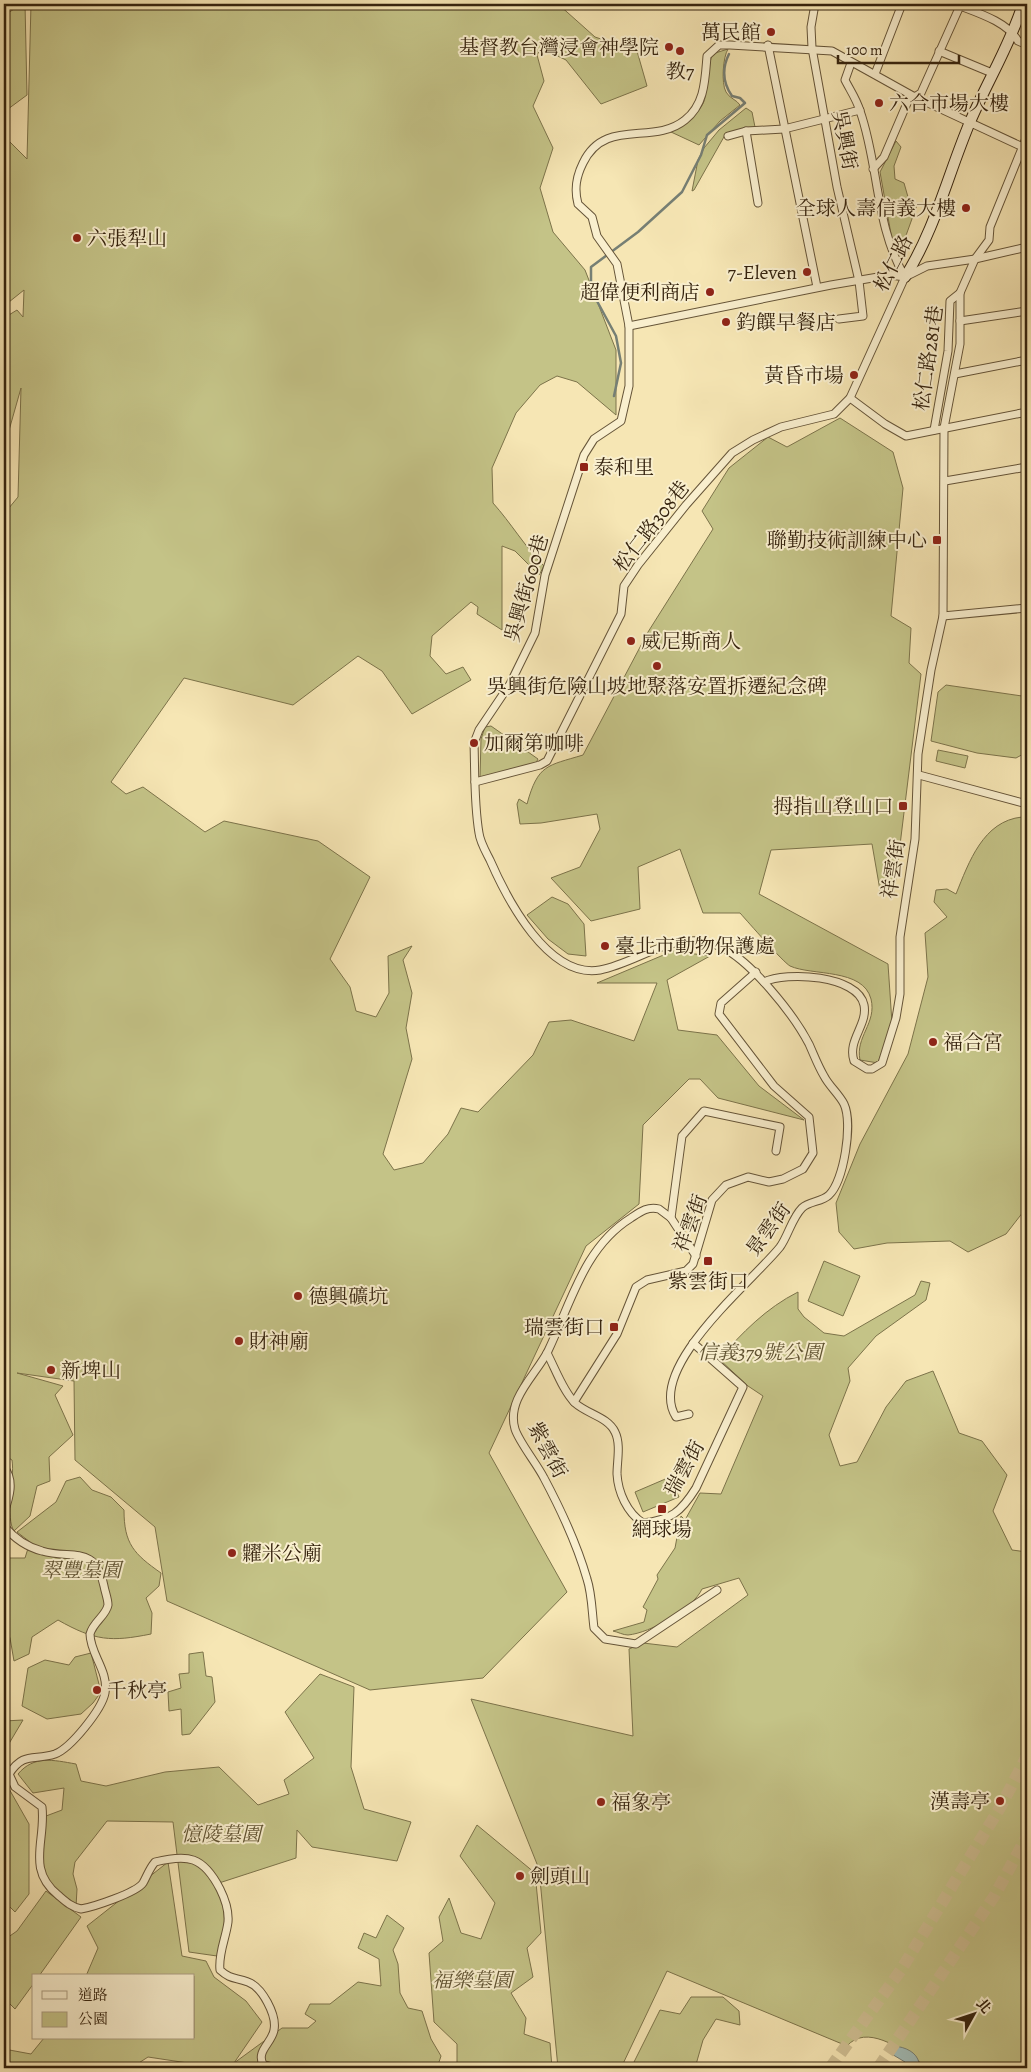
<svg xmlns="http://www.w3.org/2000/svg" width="1031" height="2072" font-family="Alegreya,'Noto Serif TC',serif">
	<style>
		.green { fill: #c4c387; stroke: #7c734a }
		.water { fill: #a2bdb8; stroke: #767f74 }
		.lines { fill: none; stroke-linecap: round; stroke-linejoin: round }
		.stream { stroke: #767f74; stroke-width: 2.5 }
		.highway-tunnel { stroke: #cfbf93; stroke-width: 12; stroke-dasharray: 12 6; stroke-linecap: butt }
		.street-casing { stroke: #655438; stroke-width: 9 }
		.secondary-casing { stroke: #35230e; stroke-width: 12 }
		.street { stroke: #f9efce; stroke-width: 7 }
		.secondary { stroke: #f9efce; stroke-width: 10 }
		.poi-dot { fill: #8f2418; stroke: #f9efce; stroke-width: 2 }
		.labels { text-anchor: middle; stroke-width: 4; stroke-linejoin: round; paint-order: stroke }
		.poi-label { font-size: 20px; fill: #35230e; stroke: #f9efce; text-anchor: start }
		.street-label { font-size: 20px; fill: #35230e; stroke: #f9efce }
		.park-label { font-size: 20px; font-style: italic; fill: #605332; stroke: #f9efce }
	</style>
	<rect width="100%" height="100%" fill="#f6e6b4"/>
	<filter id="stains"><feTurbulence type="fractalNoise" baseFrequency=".004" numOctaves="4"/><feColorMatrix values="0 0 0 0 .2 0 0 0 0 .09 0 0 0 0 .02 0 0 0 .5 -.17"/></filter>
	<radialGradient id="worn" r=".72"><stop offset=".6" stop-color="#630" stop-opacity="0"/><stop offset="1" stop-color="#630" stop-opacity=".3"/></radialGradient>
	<!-- green -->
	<g class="green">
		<path d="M21 4H25L27 95 4 112V16Z"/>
		<path d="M31 4H558L595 37 637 51 647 86 601 104 566 60 541 48 537 55 544 81 533 106 553 148 540 188 553 232 585 270 616 350V415L577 382 557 376 540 385 516 413 492 468 493 503C511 523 525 547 544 566L539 575 515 551 502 546V630L477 614 478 607 471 602 432 636 430 656 446 674 463 667 471 680 412 714 382 671 358 656 293 705 184 678 111 782 126 794 143 787 205 832 224 821 318 841 370 877 330 959 350 987 356 1011 376 1017 389 993 388 956 412 946 403 960 412 993 406 1028 412 1059 383 1154 394 1170 423 1163 448 1134 461 1108 478 1112 533 1055 549 1022 571 1020 634 1041 657 983H597L673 951 710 956 667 980 678 1030 717 1035 759 1086 804 1120 718 1098 700 1079H689L643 1125 639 1204 586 1246 489 1453 567 1592 483 1678 370 1690 167 1601 155 1527 75 1460 74 1381 17 1373 63 1386 55 1395 73 1435 49 1457 50 1481 37 1486 30 1516 14 1531C5 1518 15 1480 12 1460L4 1455V514L18 497 21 388 4 448V318L17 310 23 317 24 290 4 306V144L7 139 27 159Z"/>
		<path d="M728 49C723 57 721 83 726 92 729 98 737 100 740 105L720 121 699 145 671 132C682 127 704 110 705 97 707 82 708 69 712 54Z"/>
		<path d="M746 108 752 112 755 127 725 135 694 190 692 191 698 160 704 148 719 130Z"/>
		<path d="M896 141 901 147 894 166 895 179 904 183 908 197 917 205 900 252 894 251 880 172Z"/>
		<path d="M840 418 893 452 903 488 891 616 911 628 909 663 921 674 894 894 881 896 872 844 771 850 759 894 888 964 892 1023 878 1063 860 1060C855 1037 877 1023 871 999 863 968 812 976 790 966 782 961 749 923 740 913H703L680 849 638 867 640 909 591 921 551 878 580 867 600 829 597 814 541 823 520 824 517 804 519 799 527 804C538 764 547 766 583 755L648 632 713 529 702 511 729 468 768 437 787 447Z"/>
		<path d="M946 685 1022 696C1031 714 1021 717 1024 732 1025 739 1027 744 1027 752L1016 758 977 753 931 741 938 692Z"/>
		<path d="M491 726 538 759 536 763 480 779 481 739 485 727Z"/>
		<path d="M938 750 968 756 965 768 936 761Z"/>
		<path d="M1022 817 1027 818V1207L1006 1234 968 1252 950 1241 887 1243 854 1249 839 1232 836 1203 860 1144 908 1054 928 977 925 933 947 917 934 902 936 890 947 889 956 894C969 862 983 821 1022 817Z"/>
		<path d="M552 897 568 904 584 924 586 956 568 954 548 939 527 915Z"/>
		<path d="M824 1261 860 1276 843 1316 808 1301Z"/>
		<path d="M921 1281 930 1283 926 1300 876 1336 848 1368 850 1381 829 1435 840 1466 857 1462 886 1407 906 1381 933 1371 959 1433 982 1441 1007 1475 993 1511 1012 1550 1027 1552V2068H920L919 2061C900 2048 866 2024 847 2046L667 1971 621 2068H558L539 1869 471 1699 633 1736 629 1649 643 1643 677 1647 748 1595 739 1578 702 1589C693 1609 650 1633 628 1635 623 1635 618 1632 613 1631L644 1622 647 1610 643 1607 658 1579 657 1575 675 1548 681 1516 685 1520 700 1493 721 1494 763 1396 748 1386 719 1359C742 1333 766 1308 798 1292V1309L804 1317 824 1333 844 1336 915 1295Z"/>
		<path d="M80 1477 92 1490 111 1497 124 1510C124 1544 134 1554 161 1573L159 1586 146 1598 152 1613 151 1634C111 1642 95 1641 58 1620L32 1637 29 1654 14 1661 10 1638 4 1626V1558H25L30 1542 17 1532 56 1502 66 1481Z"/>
		<path d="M670 1477 679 1497 643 1512 635 1492Z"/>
		<path d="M203 1652 206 1676 212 1677 215 1702 190 1734 182 1735 181 1709 169 1711 168 1692 181 1688 179 1674 189 1673V1654Z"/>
		<path d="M91 1653 101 1692 93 1703 81 1714 47 1719 22 1706 28 1668 45 1660 69 1665 75 1657Z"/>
		<path d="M320 1674 354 1687 351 1767 364 1809 411 1822 397 1861 312 1847 297 1830 296 1858 219 1883C225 1911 228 1928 217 1956L189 1952 173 1822 107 1821 75 1862 73 1874 77 1889 76 1907C67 1902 55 1898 48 1891 35 1876 44 1834 46 1816L62 1810 64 1788 33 1793 18 1774C34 1755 53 1760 76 1764L81 1781 106 1786 165 1772 219 1767 258 1805 289 1794 284 1780 314 1758 285 1712Z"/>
		<path d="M23 1720 4 1752V1721Z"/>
		<path d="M4 1780 29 1824V1894L15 1912 4 1901Z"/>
		<path d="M477 1825 535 1873 541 1933 527 1948 533 1977 511 1993 526 2018 524 2034 550 2043 552 2068H461L457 2063V2044L434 2022 429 1953 443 1941 439 1917 449 1898 461 1933 481 1939 495 1903 460 1856Z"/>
		<path d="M168 1862 182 1956 206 1961 214 1977 246 2001 262 2022 234 2063 282 2028H308L316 2021 305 2014 310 2004H330L358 1982 381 1986 379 1959 358 1948 364 1933 376 1938 387 1915 404 1928 393 1950 398 1964 400 1993 408 2008 422 2011 431 2039 441 2056 437 2068H221L148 2057 131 2068H4V2049L31 2054 44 2038H194V1976H86L98 1948 87 1926Z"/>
		<path d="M46 1891 81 1917 39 1976H34V1983L15 2009 4 1998V1940L17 1931Z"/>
		<path d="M691 1997H723L739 2011 740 2025 716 2019 703 2040 695 2068H631L660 2010 680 2014Z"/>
	</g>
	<!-- water -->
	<path class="water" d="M894 2046C905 2047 917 2052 919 2063L905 2065V2062L890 2053Z"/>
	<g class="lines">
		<!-- stream -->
		<path class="stream" d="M614 396 621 363 616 336 591 290V267L638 232 682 192 701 155 707 135 745 103 740 98 732 96C723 83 722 68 729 54"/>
		<!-- highway-tunnel -->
		<g class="highway-tunnel">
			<path d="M830 2068 901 1970 1001 1806 1027 1756"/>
			<path d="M878 2068 995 1895 1027 1836"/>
		</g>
		<defs>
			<g id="street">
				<path d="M815 4 811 27 812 48 837 187 859 281 863 316 839 319"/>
				<path d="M955 4C975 12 1007 21 1018 41L1027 45"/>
				<path d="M768 45 817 287"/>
				<path d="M939 51 992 73"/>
				<path d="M851 63 845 80C850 90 857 100 860 111 879 164 875 227 905 277"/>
				<path d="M875 74 902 4"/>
				<path d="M746 131 758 203"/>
				<path d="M728 136 746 131 784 129 860 110"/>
				<path d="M873 169 884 157 908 101 921 93 960 6"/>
				<path d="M960 321 1027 311"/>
				<path d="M629 326 831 285 890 275 905 277 927 266 975 259 1027 247"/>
				<path d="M955 374 1027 360"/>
				<path d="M850 398 885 424 906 436 1027 412"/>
				<path d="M934 430 948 351 950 301 960 293"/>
				<path d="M945 481 1027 467"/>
				<path d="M943 616 1027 608"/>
				<path d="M919 775 1027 804"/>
				<path d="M475 782 540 765 547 761 621 614 624 586 638 565 686 505 732 453 753 440 781 427 834 414 850 398 905 277"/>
				<path d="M764 982C786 971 858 975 864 1005 868 1025 847 1040 854 1061L867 1069H872L882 1063 896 1018 900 994V937L915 839 918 754 931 670 943 616 944 428 960 344V293L975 259 989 240 990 227 1027 136"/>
				<path d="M671 1218 682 1136 704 1111 780 1127 776 1151"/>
				<path d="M696 1256 671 1218 659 1209C648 1206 640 1212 631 1218 584 1247 571 1303 548 1351 536 1375 506 1399 515 1429 519 1442 537 1464 544 1478 561 1510 577 1544 587 1579 592 1594 592 1613 594 1628L605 1639 636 1644 717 1590"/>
				<path d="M547 1353C555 1368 563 1391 575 1403 587 1414 608 1417 615 1432 621 1444 617 1461 617 1474 618 1492 627 1513 643 1523 671 1520 681 1512 696 1488L743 1387 693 1343"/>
				<path d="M574 1402 617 1334 636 1287 647 1280 686 1271 693 1264 712 1200 726 1185 748 1177 769 1182 783 1179 803 1169 813 1153 809 1117 774 1086 719 1014 721 1003 756 972"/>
				<path d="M689 1414 676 1417C645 1368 752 1282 780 1247 788 1236 792 1218 802 1208 809 1201 822 1202 829 1195 844 1181 853 1123 844 1104 839 1094 829 1086 824 1076 818 1066 814 1055 809 1044 794 1015 750 959 719 946 675 928 641 962 600 970 548 979 507 899 490 860 486 852 480 842 479 833 474 804 475 772 474 743L479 730 510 684 535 633 545 575 584 455 594 439 621 421 629 386V326L617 264 597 236 592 217 578 204C574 189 576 177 583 163 605 117 653 146 685 120 705 104 705 80 707 56L719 45H730L832 51 913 96 1027 149"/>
				<path d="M4 1467C15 1481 9 1498 4 1513"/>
				<path d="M4 1526C14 1538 27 1547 42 1551 72 1560 95 1544 104 1586 105 1592 108 1599 108 1605 106 1616 93 1622 90 1634 90 1654 109 1671 105 1693 102 1709 71 1748 55 1754 34 1761 24 1751 9 1774L15 1787 42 1807C46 1841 26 1869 58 1895 65 1901 71 1907 81 1909 93 1907 136 1893 143 1883 147 1876 149 1869 155 1862 188 1854 203 1856 220 1889 225 1899 229 1910 228 1922 226 1938 218 1954 220 1970 231 1980 235 1977 248 1982 262 1987 277 2015 274 2030 272 2043 256 2051 263 2064L274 2068"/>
			</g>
			<path id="secondary" d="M905 277C935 230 948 174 970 122 987 82 1010 45 1023 4"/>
		</defs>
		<!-- street casing -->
		<use href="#street" class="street-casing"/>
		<!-- secondary casing -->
		<use href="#secondary" class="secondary-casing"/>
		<!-- street -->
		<use href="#street" class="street"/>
		<!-- secondary -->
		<use href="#secondary" class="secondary"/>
	</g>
	<!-- markers -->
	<g class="poi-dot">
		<circle cx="771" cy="32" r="5"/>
		<circle cx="669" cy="47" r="5"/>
		<circle cx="680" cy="51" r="5"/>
		<circle cx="879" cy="103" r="5"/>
		<circle cx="966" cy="208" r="5"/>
		<circle cx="77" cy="238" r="5"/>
		<circle cx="807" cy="272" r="5"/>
		<circle cx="710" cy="292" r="5"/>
		<circle cx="726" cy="322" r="5"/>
		<circle cx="854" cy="375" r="5"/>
		<rect x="579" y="462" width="10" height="10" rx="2.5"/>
		<rect x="932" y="535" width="10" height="10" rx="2.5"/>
		<circle cx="631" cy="641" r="5"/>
		<circle cx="657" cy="666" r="5"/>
		<circle cx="474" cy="743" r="5"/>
		<rect x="898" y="801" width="10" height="10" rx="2.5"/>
		<circle cx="605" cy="946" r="5"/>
		<circle cx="933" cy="1042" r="5"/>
		<rect x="703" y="1256" width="10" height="10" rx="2.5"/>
		<circle cx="298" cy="1296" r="5"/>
		<rect x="609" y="1322" width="10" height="10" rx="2.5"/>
		<circle cx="239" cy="1341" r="5"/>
		<circle cx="51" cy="1370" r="5"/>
		<rect x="657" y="1504" width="10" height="10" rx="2.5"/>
		<circle cx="232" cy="1553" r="5"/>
		<circle cx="97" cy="1690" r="5"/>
		<circle cx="1000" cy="1801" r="5"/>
		<circle cx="601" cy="1802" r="5"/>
		<circle cx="520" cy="1876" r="5"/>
	</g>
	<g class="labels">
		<!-- poi labels -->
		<g class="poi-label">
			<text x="761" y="39" text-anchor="end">萬民館</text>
			<text x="659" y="54" text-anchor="end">基督教台灣浸會神學院</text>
			<text x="680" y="78" text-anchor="middle">教7</text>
			<text x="889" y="110">六合市場大樓</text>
			<text x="956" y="215" text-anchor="end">全球人壽信義大樓</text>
			<text x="87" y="245">六張犁山</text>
			<text x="797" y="279" text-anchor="end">7-Eleven</text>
			<text x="700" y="299" text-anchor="end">超偉便利商店</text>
			<text x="736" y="329">鈞饌早餐店</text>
			<text x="844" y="382" text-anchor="end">黃昏市場</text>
			<text x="594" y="474">泰和里</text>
			<text x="927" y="547" text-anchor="end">聯勤技術訓練中心</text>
			<text x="641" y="648">威尼斯商人</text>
			<text x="657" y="693" text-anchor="middle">吳興街危險山坡地聚落安置拆遷紀念碑</text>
			<text x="484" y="750">加爾第咖啡</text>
			<text x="893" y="813" text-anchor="end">拇指山登山口</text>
			<text x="615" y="953">臺北市動物保護處</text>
			<text x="943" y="1049">福合宮</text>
			<text x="708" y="1288" text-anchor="middle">紫雲街口</text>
			<text x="308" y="1303">德興礦坑</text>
			<text x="604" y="1334" text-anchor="end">瑞雲街口</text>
			<text x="249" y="1348">財神廟</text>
			<text x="61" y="1377">新埤山</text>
			<text x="662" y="1536" text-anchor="middle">網球場</text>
			<text x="242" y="1560">糶米公廟</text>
			<text x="107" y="1697">千秋亭</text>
			<text x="990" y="1808" text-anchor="end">漢壽亭</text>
			<text x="611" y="1809">福象亭</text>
			<text x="530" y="1883">劍頭山</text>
		</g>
		<!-- street labels -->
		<g class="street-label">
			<text transform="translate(845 140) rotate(79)" y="7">吳興街</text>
			<text transform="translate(893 263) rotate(-63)" y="7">松仁路</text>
			<text transform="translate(928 358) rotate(-82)" y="7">松仁路281巷</text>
			<text transform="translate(651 526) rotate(-52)" y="7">松仁路308巷</text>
			<text transform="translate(526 588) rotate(-74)" y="7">吳興街600巷</text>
			<text transform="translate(893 869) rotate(-81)" y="7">祥雲街</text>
			<text transform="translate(690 1223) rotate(-69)" y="7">祥雲街</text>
			<text transform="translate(768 1229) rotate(-54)" y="7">景雲街</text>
			<text transform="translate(548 1450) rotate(62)" y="7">紫雲街</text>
			<text transform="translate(684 1468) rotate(-61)" y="7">瑞雲街</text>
		</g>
		<!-- park labels -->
		<g class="park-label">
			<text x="760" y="1359">信義379號公園</text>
			<text x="81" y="1577">翠豐墓園</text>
			<text x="221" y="1841">憶陵墓園</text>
			<text x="472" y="1987">福樂墓園</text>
		</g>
	</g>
	<!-- margin -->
	<rect width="1031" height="2072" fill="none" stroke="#f6e6b4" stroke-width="20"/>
	<rect x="5" y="5" width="1021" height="2062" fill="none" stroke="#35230e" stroke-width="2.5"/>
	<rect x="10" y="10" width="1011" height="2052" fill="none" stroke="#35230e"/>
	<!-- legend -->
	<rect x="32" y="1974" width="162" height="65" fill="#f9efce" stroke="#ab9d81"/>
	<rect x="42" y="1991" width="25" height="8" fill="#f9efce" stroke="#ab9d81"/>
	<text x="78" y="2000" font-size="15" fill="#35230e">道路</text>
	<rect x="42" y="2012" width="25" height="15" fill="#c4c387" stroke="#ab9d81"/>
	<text x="78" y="2024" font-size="15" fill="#35230e">公園</text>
	<!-- north arrow -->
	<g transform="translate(974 2014) rotate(50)" stroke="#f9efce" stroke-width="4" paint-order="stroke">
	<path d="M0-4L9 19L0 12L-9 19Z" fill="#35230e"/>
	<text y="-8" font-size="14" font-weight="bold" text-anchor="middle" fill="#35230e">北</text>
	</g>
	<!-- scale -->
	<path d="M838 55v8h121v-8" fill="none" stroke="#35230e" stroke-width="2.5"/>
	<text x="846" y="55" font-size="15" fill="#35230e" stroke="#f9efce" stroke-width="4" paint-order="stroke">100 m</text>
	<rect width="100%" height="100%" filter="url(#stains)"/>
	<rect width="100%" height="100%" fill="url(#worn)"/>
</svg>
